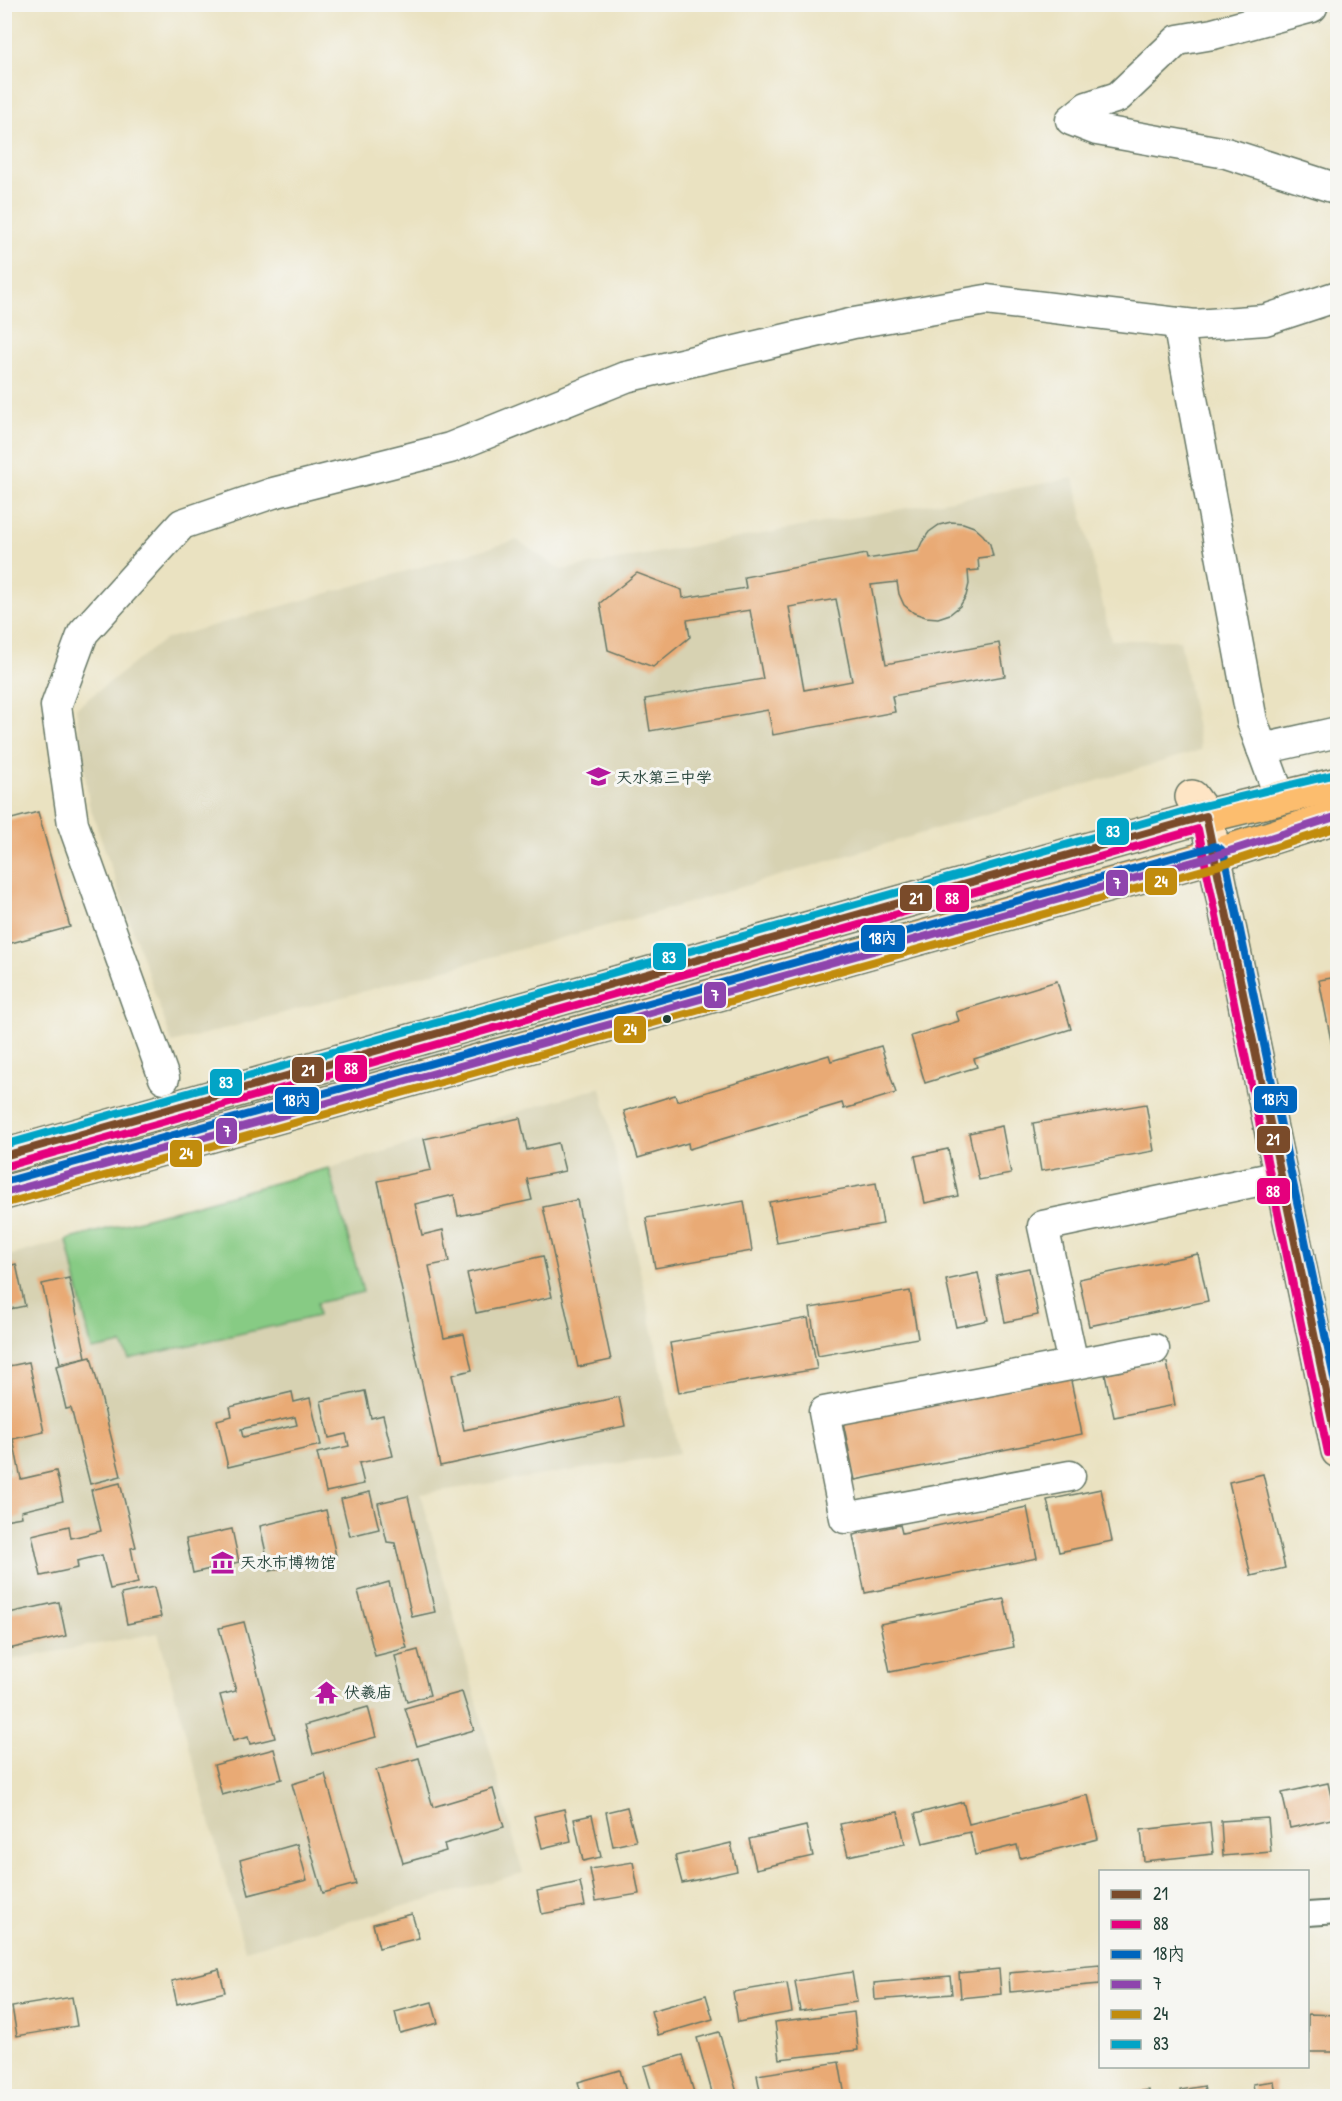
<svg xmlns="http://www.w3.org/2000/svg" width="1342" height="2101" font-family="'Patrick Hand','LXGW WenKai TC',sans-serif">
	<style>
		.built { fill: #d7d2b2 }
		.green { fill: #87cb84; stroke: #53845c; stroke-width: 1.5 }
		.building { fill: #e9aa74; fill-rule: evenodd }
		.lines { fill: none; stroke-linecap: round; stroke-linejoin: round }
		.pedestrian-casing { stroke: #667765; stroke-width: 26 }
		.minor-casing { stroke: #667765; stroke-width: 33 }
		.secondary-casing { stroke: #667765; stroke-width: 36 }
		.trunk-casing { stroke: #667765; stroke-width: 36 }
		.pedestrian { stroke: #fff; stroke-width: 22 }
		.minor { stroke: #fff; stroke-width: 30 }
		.secondary { stroke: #fee5c5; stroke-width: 33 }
		.trunk { stroke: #fcbd6e; stroke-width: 33 }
		.bus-1-casing { stroke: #f6f6f2; stroke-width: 12 }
		.bus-2-casing { stroke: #f6f6f2; stroke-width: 12 }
		.bus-3-casing { stroke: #f6f6f2; stroke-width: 12 }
		.bus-4-casing { stroke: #f6f6f2; stroke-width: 12 }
		.bus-5-casing { stroke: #f6f6f2; stroke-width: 12 }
		.bus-6-casing { stroke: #f6f6f2; stroke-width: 12 }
		.bus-1 { stroke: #7a4b2a; stroke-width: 8 }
		.bus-2 { stroke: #e5007d; stroke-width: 8 }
		.bus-3 { stroke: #0065bd; stroke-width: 8 }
		.bus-4 { stroke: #8e44ad; stroke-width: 8 }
		.bus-5 { stroke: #c18c0d; stroke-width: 8 }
		.bus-6 { stroke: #02a4c6; stroke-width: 8 }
		.bus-dot { fill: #1f3d34; stroke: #f6f6f2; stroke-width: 2 }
		.labels { text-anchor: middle; stroke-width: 6; stroke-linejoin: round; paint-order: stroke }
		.poi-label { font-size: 16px; fill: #1f3d34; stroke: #f6f6f2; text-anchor: start }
		.line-badge { stroke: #f6f6f2; stroke-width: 2 }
		.badge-label { font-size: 16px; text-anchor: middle; font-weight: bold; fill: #fff }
	</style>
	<rect width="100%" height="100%" fill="#f6f6f2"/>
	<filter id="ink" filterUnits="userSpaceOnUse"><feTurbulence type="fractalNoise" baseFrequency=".0167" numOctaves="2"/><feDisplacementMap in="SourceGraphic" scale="12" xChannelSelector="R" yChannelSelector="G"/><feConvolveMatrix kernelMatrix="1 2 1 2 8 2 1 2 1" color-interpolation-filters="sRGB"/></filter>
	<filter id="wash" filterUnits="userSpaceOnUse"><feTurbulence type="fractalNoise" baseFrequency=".008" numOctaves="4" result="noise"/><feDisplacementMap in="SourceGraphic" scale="24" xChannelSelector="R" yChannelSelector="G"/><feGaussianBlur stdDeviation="1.35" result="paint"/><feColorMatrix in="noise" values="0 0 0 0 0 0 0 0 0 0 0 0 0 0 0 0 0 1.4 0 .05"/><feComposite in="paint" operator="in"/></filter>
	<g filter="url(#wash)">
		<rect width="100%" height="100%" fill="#eae2c1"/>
		<!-- built -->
		<g class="built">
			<path d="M1074 478 1111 640H1180L1201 750 658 912 172 1043 89 804 76 708 165 639 517 540 561 570Z"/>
			<path d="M601 1087 679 1454 421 1494 523 1873 245 1950 158 1633 5 1661V1257L329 1168Z"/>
		</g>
		<!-- green -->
		<path class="green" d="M329 1168 363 1292 317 1303 318 1316 129 1359 122 1344 92 1350 67 1240Z"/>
		<g id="blocks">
			<!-- building -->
			<g class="building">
				<path d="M951 522 963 523 974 527 983 535 990 544 993 556 978 558 979 570 968 571 969 584 966 596 960 606 950 614 938 618 926 617 914 613 904 605 899 594 897 582 871 585 886 664 999 643 1005 676 892 696 895 712 773 735 768 710 650 731 645 699 763 679 750 610 687 620 690 637 653 667 608 650 600 603 637 573 682 590 683 598 746 588 744 577 866 554 867 559 918 551 922 542 929 532 939 525ZM836 599 852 681 804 690 789 607Z"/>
				<path d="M38 812 70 927 4 945V821Z"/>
				<path d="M1338 977V1066H1336L1319 980Z"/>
				<path d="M1057 981 1071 1029 974 1059 977 1067 925 1083 911 1036 959 1021 956 1012Z"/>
				<path d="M881 1046 896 1093 844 1109 842 1103 689 1149 688 1143 638 1158 624 1111 675 1095 677 1101 829 1055 831 1061Z"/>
				<path d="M1146 1104 1154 1151 1041 1171 1033 1123Z"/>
				<path d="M520 1118 527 1150 558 1143 565 1171 527 1179 532 1200 458 1216 454 1195 415 1204 422 1235 443 1230 449 1262 429 1266 444 1338 464 1334 472 1370 452 1375 464 1430 619 1397 625 1426 440 1466 378 1181 431 1170 424 1139Z"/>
				<path d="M1002 1126 1011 1174 979 1180 969 1133Z"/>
				<path d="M948 1149 958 1196 925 1203 915 1156Z"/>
				<path d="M876 1183 883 1224 777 1243 769 1202Z"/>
				<path d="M577 1200 611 1360 578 1367 543 1207Z"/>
				<path d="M744 1201 752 1251 655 1268 646 1218Z"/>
				<path d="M1198 1254 1208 1301 1089 1326 1079 1279Z"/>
				<path d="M543 1256 552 1297 476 1313 467 1273Z"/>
				<path d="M16 1264 25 1306 5 1310V1267Z"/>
				<path d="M1029 1268 1038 1315 1005 1322 996 1275Z"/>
				<path d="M978 1273 988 1320 956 1327 946 1280Z"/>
				<path d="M69 1278 86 1357 60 1363 42 1284Z"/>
				<path d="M910 1291 918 1338 818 1356 810 1308Z"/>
				<path d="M808 1318 817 1369 679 1393 670 1343Z"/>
				<path d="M91 1357 121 1476 90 1484 71 1408 66 1409 56 1366Z"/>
				<path d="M29 1362 44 1432 13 1439 21 1479 56 1471 63 1501 21 1511 22 1517 4 1520V1476L13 1474 8 1452 4 1453V1367Z"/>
				<path d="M1167 1362 1175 1405 1114 1417 1105 1374Z"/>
				<path d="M1070 1376 1082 1434 855 1480 843 1422Z"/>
				<path d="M365 1391 371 1418 383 1415 393 1456 359 1463 364 1484 326 1492 317 1453 349 1446 346 1434 329 1438 321 1401Z"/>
				<path d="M292 1392 294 1402 310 1398 321 1445 228 1467 217 1420 232 1416 230 1407ZM295 1417 297 1425 243 1437 241 1429Z"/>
				<path d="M1263 1474 1285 1568 1251 1576 1229 1482Z"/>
				<path d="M120 1483 136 1547 131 1548 138 1583 110 1589 102 1555 77 1561 78 1568 41 1576 32 1535 69 1526 71 1538 101 1531 91 1490Z"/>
				<path d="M1101 1489 1112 1541 1059 1552 1047 1500Z"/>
				<path d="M370 1492 379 1529 350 1536 341 1499Z"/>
				<path d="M408 1496 435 1612 412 1617 395 1543 387 1542 378 1503Z"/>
				<path d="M1027 1507 1037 1558 865 1593 853 1535 900 1525 902 1533Z"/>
				<path d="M326 1510 336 1556 270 1571 260 1526Z"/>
				<path d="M232 1529 239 1562 193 1573 186 1539Z"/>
				<path d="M389 1582 407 1648 375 1656 358 1591Z"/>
				<path d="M154 1587 161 1617 127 1624 121 1594Z"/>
				<path d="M1004 1599 1014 1647 890 1672 880 1624Z"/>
				<path d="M59 1602 66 1636 4 1650V1614Z"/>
				<path d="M244 1622 275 1738 250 1744 248 1737 233 1741 220 1695 236 1691 219 1628Z"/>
				<path d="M418 1650 430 1695 407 1702 395 1656Z"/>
				<path d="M462 1692 474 1730 417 1746 405 1708Z"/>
				<path d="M368 1707 376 1737 313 1754 305 1725Z"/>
				<path d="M274 1749 282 1779 222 1795 214 1765Z"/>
				<path d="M419 1758 433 1807 493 1789 504 1827 444 1844 446 1851 403 1863 376 1770Z"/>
				<path d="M325 1774 356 1884 323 1893 292 1784Z"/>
				<path d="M1328 1783 1336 1818 1290 1828 1282 1793Z"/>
				<path d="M1088 1795 1098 1839 1020 1858 1017 1845 975 1855 970 1832 923 1843 915 1814 963 1802 969 1824Z"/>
				<path d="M627 1807 636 1841 613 1846 606 1812Z"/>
				<path d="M564 1809 571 1841 542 1848 534 1816Z"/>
				<path d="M898 1812 905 1844 848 1856 840 1824Z"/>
				<path d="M592 1815 601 1857 583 1861 574 1819Z"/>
				<path d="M1268 1818 1271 1852 1223 1856 1221 1821Z"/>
				<path d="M1210 1822 1213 1854 1144 1861 1141 1830Z"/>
				<path d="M806 1826 813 1856 756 1869 749 1839Z"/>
				<path d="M731 1843 737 1871 682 1883 675 1856Z"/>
				<path d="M297 1844 307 1880 249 1895 240 1860Z"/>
				<path d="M633 1862 639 1894 596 1901 590 1869Z"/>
				<path d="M580 1882 585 1906 542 1914 537 1891Z"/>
				<path d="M412 1914 419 1938 379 1948 373 1924Z"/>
				<path d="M1100 1965V1984L1010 1992 1009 1973Z"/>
				<path d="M219 1969 225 1992 177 2004 172 1981Z"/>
				<path d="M999 1969 1001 1994 961 1998 959 1973Z"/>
				<path d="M852 1972 857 2002 800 2011 795 1981Z"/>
				<path d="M950 1976 952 1994 875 2000 874 1983Z"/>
				<path d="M787 1983 792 2012 738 2022 733 1992Z"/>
				<path d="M706 1995 713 2019 658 2035 651 2011Z"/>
				<path d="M72 1997 77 2026 17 2036 12 2007Z"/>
				<path d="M432 2002 438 2023 400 2033 395 2012Z"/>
				<path d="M854 2012 858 2050 780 2059 775 2022Z"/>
				<path d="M1308 2014 1338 2015V2052H1308Z"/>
				<path d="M719 2032 738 2096H713L697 2038Z"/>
				<path d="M683 2055 695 2096H653L644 2066Z"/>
				<path d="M839 2062 845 2096H761L757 2075Z"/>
				<path d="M620 2070 627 2096H582L578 2082Z"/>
				<path d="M1274 2081 1276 2096H1255L1253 2084Z"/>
				<path d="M1204 2086 1206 2096H1181L1180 2090Z"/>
				<path d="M1149 2090 1150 2096H1121V2094Z"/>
			</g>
		</g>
	</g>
	<g filter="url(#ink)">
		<use href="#blocks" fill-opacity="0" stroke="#667765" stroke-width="1.5"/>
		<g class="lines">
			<defs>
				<path id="pedestrian" d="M1308 1914 1338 1912"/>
				<g id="minor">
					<path d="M1312 4V7L1213 34 1178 40 1118 97 1087 107 1071 120 1097 130 1226 153 1338 189"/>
					<path d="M1178 323 1252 721 1280 798"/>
					<path d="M1262 749 1338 732"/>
					<path d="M164 1078 73 824 56 706 83 633 182 524 273 493 450 448 626 377 854 323 986 300 1195 325 1265 320 1338 296"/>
					<path d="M1073 1364 1043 1226 1281 1176"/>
					<path d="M1070 1476 845 1518 824 1412 1154 1349"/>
				</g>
				<path id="secondary" d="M1192 797 1206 816 1338 1451"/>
				<g id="trunk">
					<path d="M4 1156 1206 816 1338 784"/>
					<path d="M4 1193 1214 856 1338 816"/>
				</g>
			</defs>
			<!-- pedestrian casing -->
			<use href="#pedestrian" class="pedestrian-casing"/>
			<!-- minor casing -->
			<use href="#minor" class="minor-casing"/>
			<!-- secondary casing -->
			<use href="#secondary" class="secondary-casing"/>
			<!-- trunk casing -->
			<use href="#trunk" class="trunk-casing"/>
			<!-- pedestrian -->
			<use href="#pedestrian" class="pedestrian"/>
			<!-- minor -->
			<use href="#minor" class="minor"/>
			<!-- secondary -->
			<use href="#secondary" class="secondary"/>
			<!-- trunk -->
			<use href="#trunk" class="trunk"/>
			<defs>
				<path id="bus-1" d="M4 1156 1206 816 1338 1449"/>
				<path id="bus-2" d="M7 1166 1198 829 1328 1453"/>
				<path id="bus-3" d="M4 1182 1215 846 1221 849 1224 854 1338 1397"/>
				<path id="bus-4" d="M4 1193 1214 856 1338 816"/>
				<path id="bus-5" d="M7 1203 1217 866 1338 827"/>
				<path id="bus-6" d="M4 1145 1203 806 1336 774"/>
			</defs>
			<!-- bus-1 casing -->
			<use href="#bus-1" class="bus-1-casing"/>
			<!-- bus-2 casing -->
			<use href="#bus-2" class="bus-2-casing"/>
			<!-- bus-3 casing -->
			<use href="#bus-3" class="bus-3-casing"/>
			<!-- bus-4 casing -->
			<use href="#bus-4" class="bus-4-casing"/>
			<!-- bus-5 casing -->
			<use href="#bus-5" class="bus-5-casing"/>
			<!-- bus-6 casing -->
			<use href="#bus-6" class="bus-6-casing"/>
			<!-- bus-1 -->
			<use href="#bus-1" class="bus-1"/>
			<!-- bus-2 -->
			<use href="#bus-2" class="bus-2"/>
			<!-- bus-3 -->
			<use href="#bus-3" class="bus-3"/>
			<!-- bus-4 -->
			<use href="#bus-4" class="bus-4"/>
			<!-- bus-5 -->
			<use href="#bus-5" class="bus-5"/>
			<!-- bus-6 -->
			<use href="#bus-6" class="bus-6"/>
		</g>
	</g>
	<!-- icons -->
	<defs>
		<symbol id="school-bare" viewBox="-9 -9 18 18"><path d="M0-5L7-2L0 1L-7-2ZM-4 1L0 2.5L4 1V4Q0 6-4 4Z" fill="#b5179e" stroke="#f6f6f2" stroke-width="2.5" paint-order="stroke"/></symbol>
		<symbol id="museum-bare" viewBox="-9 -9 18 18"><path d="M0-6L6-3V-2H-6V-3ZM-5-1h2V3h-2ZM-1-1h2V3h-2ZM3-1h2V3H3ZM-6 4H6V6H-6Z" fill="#b5179e" stroke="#f6f6f2" stroke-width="2.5" paint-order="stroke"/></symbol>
		<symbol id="temple-bare" viewBox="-9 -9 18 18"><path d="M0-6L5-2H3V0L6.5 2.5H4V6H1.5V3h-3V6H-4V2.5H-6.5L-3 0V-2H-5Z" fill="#b5179e" stroke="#f6f6f2" stroke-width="2.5" paint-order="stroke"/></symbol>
	</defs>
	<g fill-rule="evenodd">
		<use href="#school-bare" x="582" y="760" width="33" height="33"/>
		<use href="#museum-bare" x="206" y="1546" width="33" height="33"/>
		<use href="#temple-bare" x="310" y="1676" width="33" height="33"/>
	</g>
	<!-- markers -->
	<circle class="bus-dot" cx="667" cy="1019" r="5"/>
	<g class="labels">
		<!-- poi labels -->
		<g class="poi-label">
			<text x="616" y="783">天水第三中学</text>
			<text x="240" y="1568">天水市博物馆</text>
			<text x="344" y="1698">伏羲庙</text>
		</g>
	</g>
	<g class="line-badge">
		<rect x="1096" y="817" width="34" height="29" rx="6" fill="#02a4c6"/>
		<rect x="1144" y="867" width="34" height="29" rx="6" fill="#c18c0d"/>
		<rect x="1105" y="869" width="24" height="28" rx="6" fill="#8e44ad"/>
		<rect x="899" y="884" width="34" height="28" rx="6" fill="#7a4b2a"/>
		<rect x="935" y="884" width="35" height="29" rx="6" fill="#e5007d"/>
		<rect x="860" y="924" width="46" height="29" rx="6" fill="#0065bd"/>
		<rect x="652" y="942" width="35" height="29" rx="6" fill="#02a4c6"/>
		<rect x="703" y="981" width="24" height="28" rx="6" fill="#8e44ad"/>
		<rect x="613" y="1015" width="34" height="29" rx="6" fill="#c18c0d"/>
		<rect x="334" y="1054" width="34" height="29" rx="6" fill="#e5007d"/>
		<rect x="291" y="1056" width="34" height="28" rx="6" fill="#7a4b2a"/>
		<rect x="209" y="1068" width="34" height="29" rx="6" fill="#02a4c6"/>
		<rect x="1253" y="1085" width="45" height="29" rx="6" fill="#0065bd"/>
		<rect x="274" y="1086" width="46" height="29" rx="6" fill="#0065bd"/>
		<rect x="215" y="1117" width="23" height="28" rx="6" fill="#8e44ad"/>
		<rect x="1256" y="1125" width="35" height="29" rx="6" fill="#7a4b2a"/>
		<rect x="169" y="1139" width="34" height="29" rx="6" fill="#c18c0d"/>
		<rect x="1256" y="1177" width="35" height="28" rx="6" fill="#e5007d"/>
	</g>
	<g class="badge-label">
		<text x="1113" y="837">83</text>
		<text x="1161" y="887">24</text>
		<text x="1117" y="889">7</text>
		<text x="916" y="904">21</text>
		<text x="952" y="904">88</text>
		<text x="883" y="944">18内</text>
		<text x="669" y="963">83</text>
		<text x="715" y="1001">7</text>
		<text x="630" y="1035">24</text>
		<text x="351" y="1074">88</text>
		<text x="308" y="1076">21</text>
		<text x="226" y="1088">83</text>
		<text x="1276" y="1105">18内</text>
		<text x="297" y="1106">18内</text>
		<text x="227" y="1137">7</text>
		<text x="1273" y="1145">21</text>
		<text x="186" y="1159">24</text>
		<text x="1273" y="1197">88</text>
	</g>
	<!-- margin -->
	<rect width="1342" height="2101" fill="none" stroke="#f6f6f2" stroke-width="24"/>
	<!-- legend -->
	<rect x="1099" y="1870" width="210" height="198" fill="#f6f6f2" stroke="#a0aca6" stroke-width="1.5"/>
	<rect x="1111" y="1890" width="30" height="9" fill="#7a4b2a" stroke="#a0aca6" stroke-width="1.5"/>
	<text x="1153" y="1900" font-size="18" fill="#1f3d34">21</text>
	<rect x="1111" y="1920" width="30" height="9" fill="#e5007d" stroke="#a0aca6" stroke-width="1.5"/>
	<text x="1153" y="1930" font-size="18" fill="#1f3d34">88</text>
	<rect x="1111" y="1950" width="30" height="9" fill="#0065bd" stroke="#a0aca6" stroke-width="1.5"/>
	<text x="1153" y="1960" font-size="18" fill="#1f3d34">18内</text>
	<rect x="1111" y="1980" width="30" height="9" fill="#8e44ad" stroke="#a0aca6" stroke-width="1.5"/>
	<text x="1153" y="1990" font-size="18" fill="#1f3d34">7</text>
	<rect x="1111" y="2010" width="30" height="9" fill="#c18c0d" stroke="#a0aca6" stroke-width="1.5"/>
	<text x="1153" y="2020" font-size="18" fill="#1f3d34">24</text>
	<rect x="1111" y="2040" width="30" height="9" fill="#02a4c6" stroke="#a0aca6" stroke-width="1.5"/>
	<text x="1153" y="2050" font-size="18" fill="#1f3d34">83</text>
</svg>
